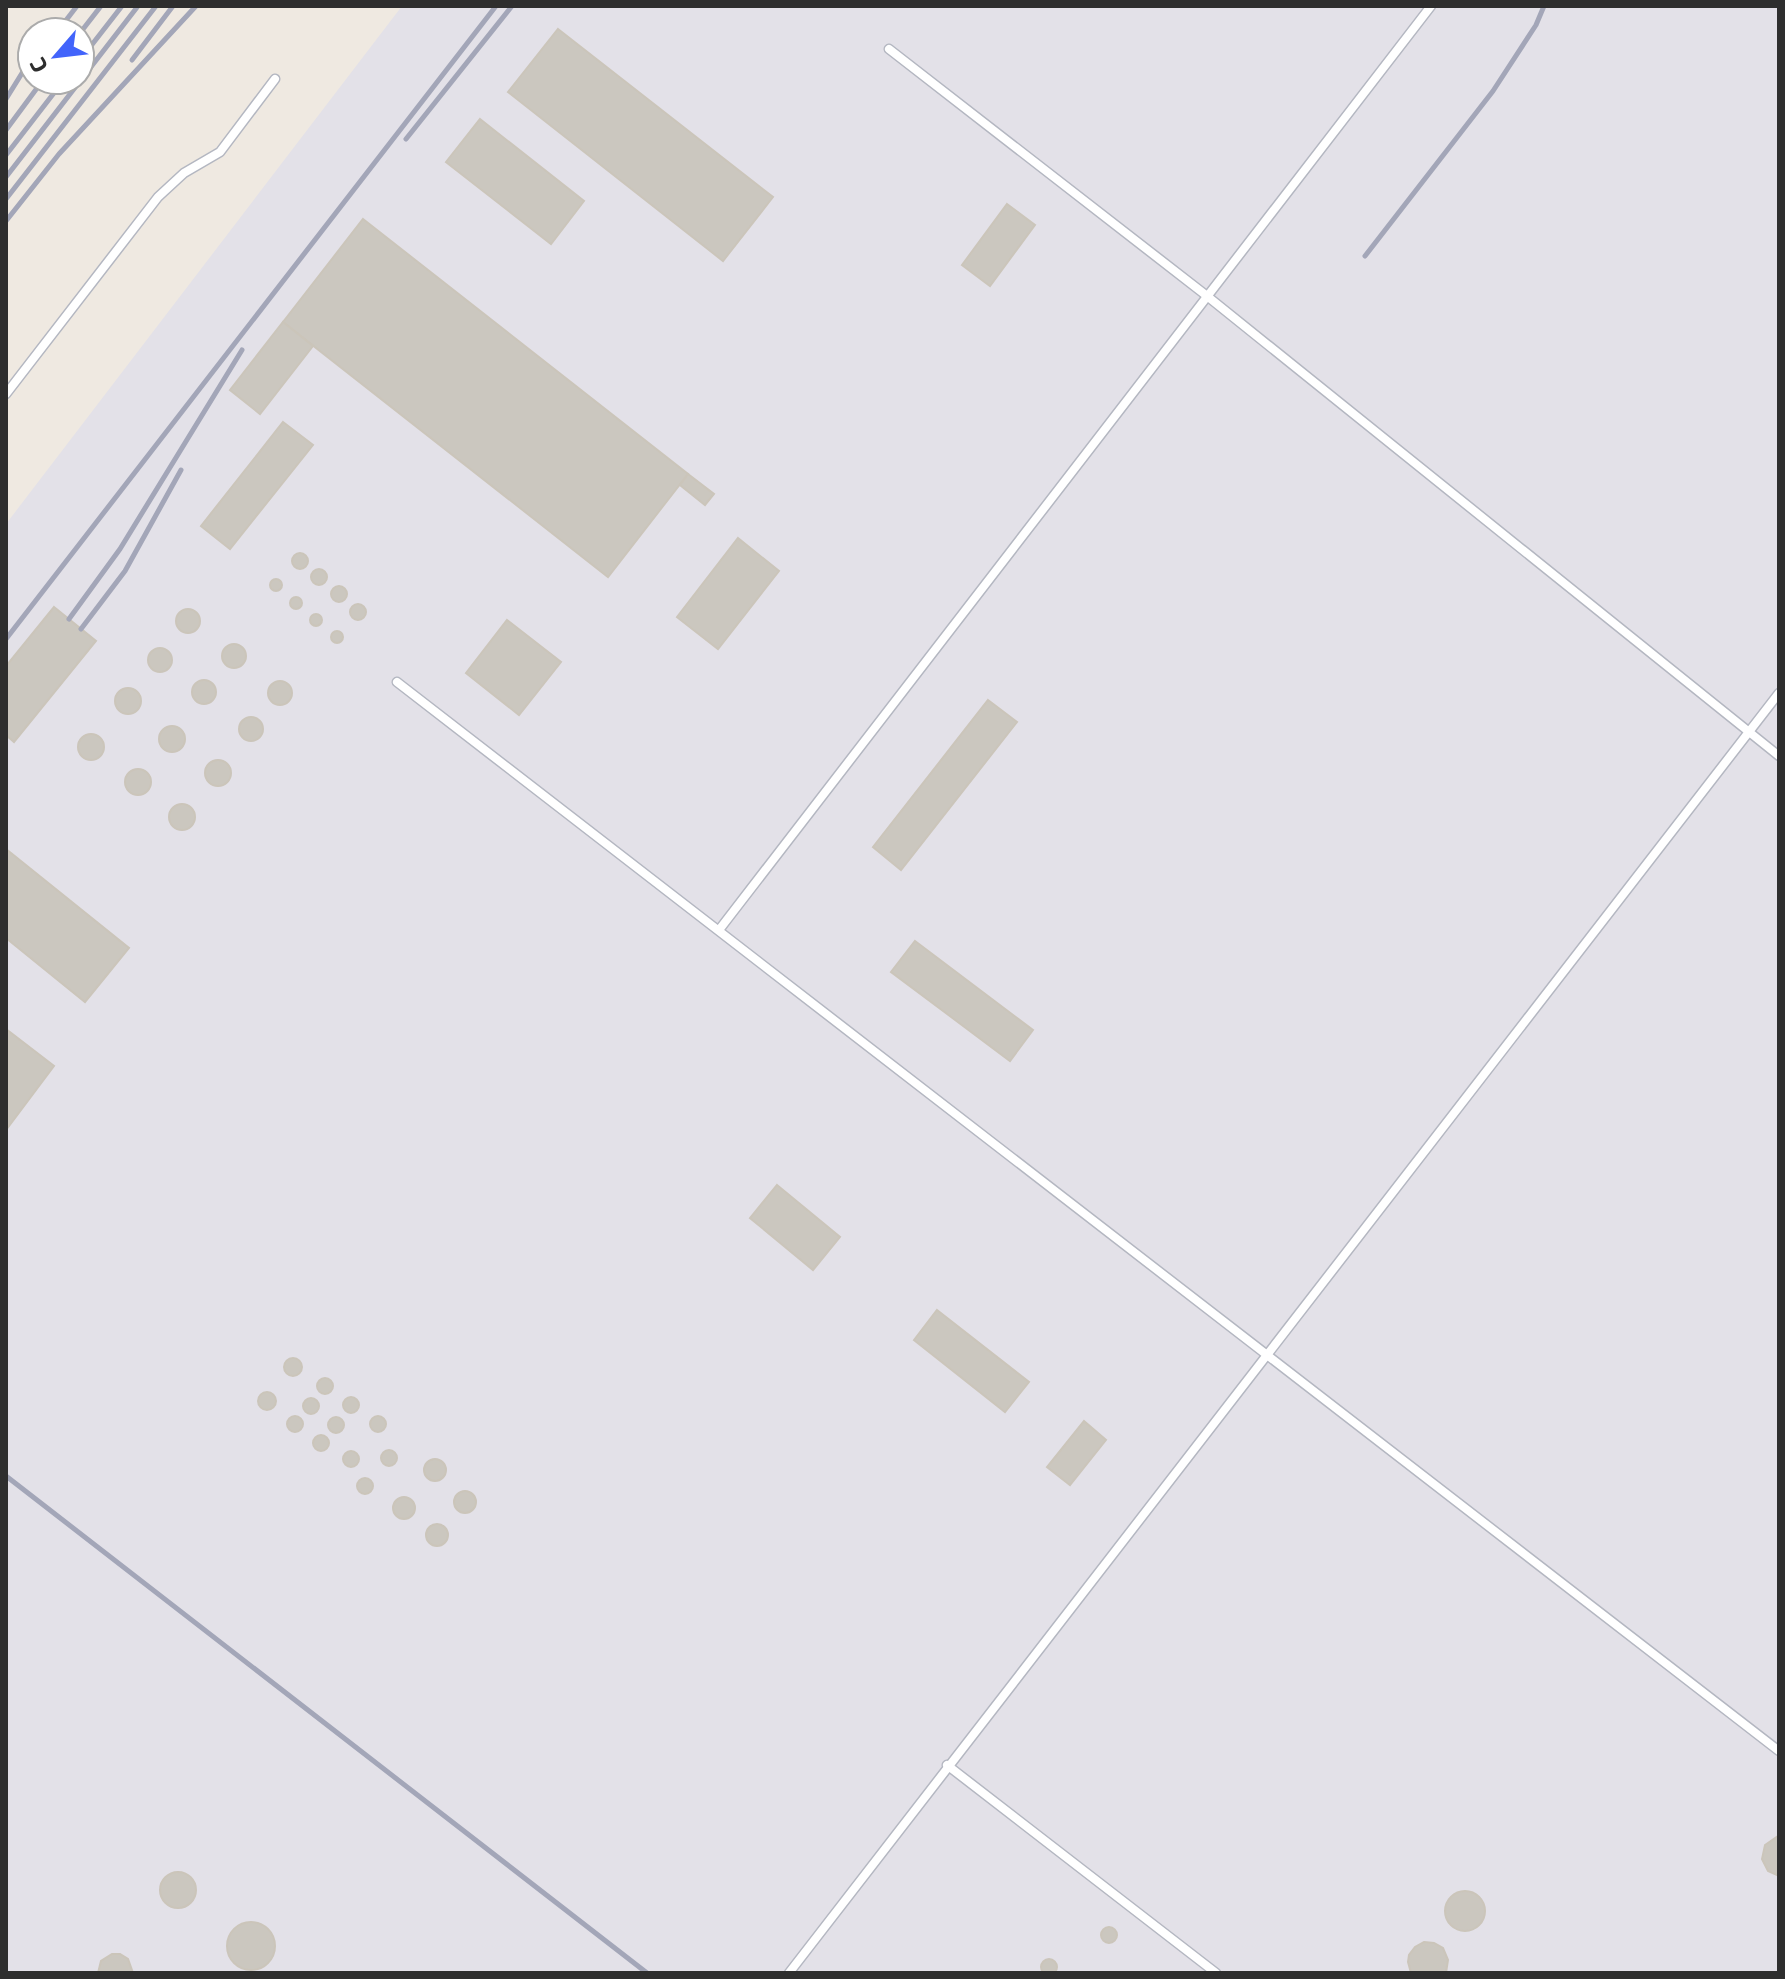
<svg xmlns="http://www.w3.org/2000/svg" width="1785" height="1979" font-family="'Exo 2',sans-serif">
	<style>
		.industrial { fill: #e3e1e8 }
		.building { fill: #cbc7bf; stroke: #cbc5ba; stroke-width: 2 }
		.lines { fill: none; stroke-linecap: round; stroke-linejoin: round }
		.lane-casing { stroke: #b4b7c1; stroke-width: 11 }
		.lane { stroke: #fff; stroke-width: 8 }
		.rail { stroke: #a3a6b8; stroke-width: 5 }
	</style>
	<rect width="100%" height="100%" fill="#efe9e1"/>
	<!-- industrial -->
	<path class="industrial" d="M402 6H1779V1973H6V524Z"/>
	<!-- building -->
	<g class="building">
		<path d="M558 29 773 197 723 261 508 92Z"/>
		<path d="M480 119 584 201 551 244 446 162Z"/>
		<path d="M1007 204 1035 225 990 286 962 265Z"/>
		<path d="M363 219 688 474 608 577 283 322Z"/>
		<path d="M283 322 313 346 260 414 230 390Z"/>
		<path d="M283 422 313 445 230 549 201 526Z"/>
		<path d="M688 474 714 494 705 505 680 485Z"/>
		<path d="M738 538 779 571 718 649 677 617Z"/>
		<circle cx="300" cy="561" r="8"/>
		<circle cx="319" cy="577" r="8"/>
		<circle cx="276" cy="585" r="6"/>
		<circle cx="339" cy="594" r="8"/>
		<circle cx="296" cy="603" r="6"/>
		<circle cx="358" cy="612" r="8"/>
		<path d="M54 607 96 641 14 742 6 735V666Z"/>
		<circle cx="188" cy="621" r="12"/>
		<circle cx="316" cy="620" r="6"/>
		<path d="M507 620 561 662 519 715 466 673Z"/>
		<circle cx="337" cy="637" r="6"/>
		<circle cx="234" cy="656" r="12"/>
		<circle cx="160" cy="660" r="12"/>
		<circle cx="204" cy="692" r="12"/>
		<circle cx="280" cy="693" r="12"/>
		<circle cx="128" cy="701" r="13"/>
		<path d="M988 700 1017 722 901 870 873 847Z"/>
		<circle cx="251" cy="729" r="12"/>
		<circle cx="172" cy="739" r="13"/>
		<circle cx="91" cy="747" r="13"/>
		<circle cx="218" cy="773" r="13"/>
		<circle cx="138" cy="782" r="13"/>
		<circle cx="182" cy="817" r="13"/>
		<path d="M6 849 129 948 85 1002 6 938Z"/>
		<path d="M915 941 1033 1030 1010 1061 891 972Z"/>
		<path d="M6 1029 54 1066 6 1130Z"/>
		<path d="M777 1185 840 1237 813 1270 750 1218Z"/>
		<path d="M937 1310 1029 1382 1005 1412 914 1340Z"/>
		<circle cx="293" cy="1367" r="9"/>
		<circle cx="325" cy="1386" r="8"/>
		<circle cx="267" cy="1401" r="9"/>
		<circle cx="351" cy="1405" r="8"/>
		<circle cx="311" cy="1406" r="8"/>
		<circle cx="378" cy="1424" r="8"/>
		<circle cx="295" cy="1424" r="8"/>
		<circle cx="336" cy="1425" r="8"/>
		<path d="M1084 1421 1106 1440 1070 1485 1047 1467Z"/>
		<circle cx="321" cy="1443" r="8"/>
		<circle cx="389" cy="1458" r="8"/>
		<circle cx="351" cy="1459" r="8"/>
		<circle cx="435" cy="1470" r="11"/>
		<circle cx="365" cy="1486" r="8"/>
		<circle cx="465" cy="1502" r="11"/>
		<circle cx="404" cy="1508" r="11"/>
		<circle cx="437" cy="1535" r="11"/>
		<path d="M1778 1836H1779V1876L1768 1871 1762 1859 1765 1845Z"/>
		<circle cx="178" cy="1890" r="18"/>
		<circle cx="1465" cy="1911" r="20"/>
		<circle cx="251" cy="1946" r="24"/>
		<circle cx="1109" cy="1935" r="8"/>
		<path d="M1424 1942 1434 1943 1443 1948 1448 1960 1446 1973H1411L1408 1962 1409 1955 1415 1947Z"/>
		<path d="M112 1954H120L128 1959 133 1973H98L101 1961Z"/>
		<circle cx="1049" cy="1967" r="8"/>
	</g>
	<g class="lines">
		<defs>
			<g id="lane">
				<path d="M889 49 1207 296 1779 756"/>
				<path d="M6 394 158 197 184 173 220 152 275 79"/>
				<path d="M397 682 1779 1751"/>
				<path d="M719 930 1431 6"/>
				<path d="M947 1765 1216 1973"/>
				<path d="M789 1973 1779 693"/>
			</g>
		</defs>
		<!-- lane casing -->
		<use href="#lane" class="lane-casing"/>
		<!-- lane -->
		<use href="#lane" class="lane"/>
		<!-- rail -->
		<g class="rail">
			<path d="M57 32 77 6"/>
			<path d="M80 33 101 6"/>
			<path d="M80 60 122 6"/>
			<path d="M132 60 173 6"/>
			<path d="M6 99 32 57"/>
			<path d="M6 130 43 80"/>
			<path d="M406 139 512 6"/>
			<path d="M6 155 64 80"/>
			<path d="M6 177 138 6"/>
			<path d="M6 199 156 6"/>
			<path d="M6 221 59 154 196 6"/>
			<path d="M1365 256 1493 91 1536 25 1544 6"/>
			<path d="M69 619 120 549 242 350"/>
			<path d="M81 629 125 571 181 470"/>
			<path d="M6 639 496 6"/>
			<path d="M6 1476 647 1973"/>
		</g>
	</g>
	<!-- border -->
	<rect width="1785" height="1979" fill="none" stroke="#2e2e2e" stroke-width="16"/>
	<!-- north arrow -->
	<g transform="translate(56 56) rotate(242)"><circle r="38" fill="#ffffff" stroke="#ababab" stroke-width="2"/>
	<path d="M0-6L14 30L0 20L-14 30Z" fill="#4264fb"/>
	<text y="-12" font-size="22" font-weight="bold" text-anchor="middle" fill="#2e2e2e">С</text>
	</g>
</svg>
